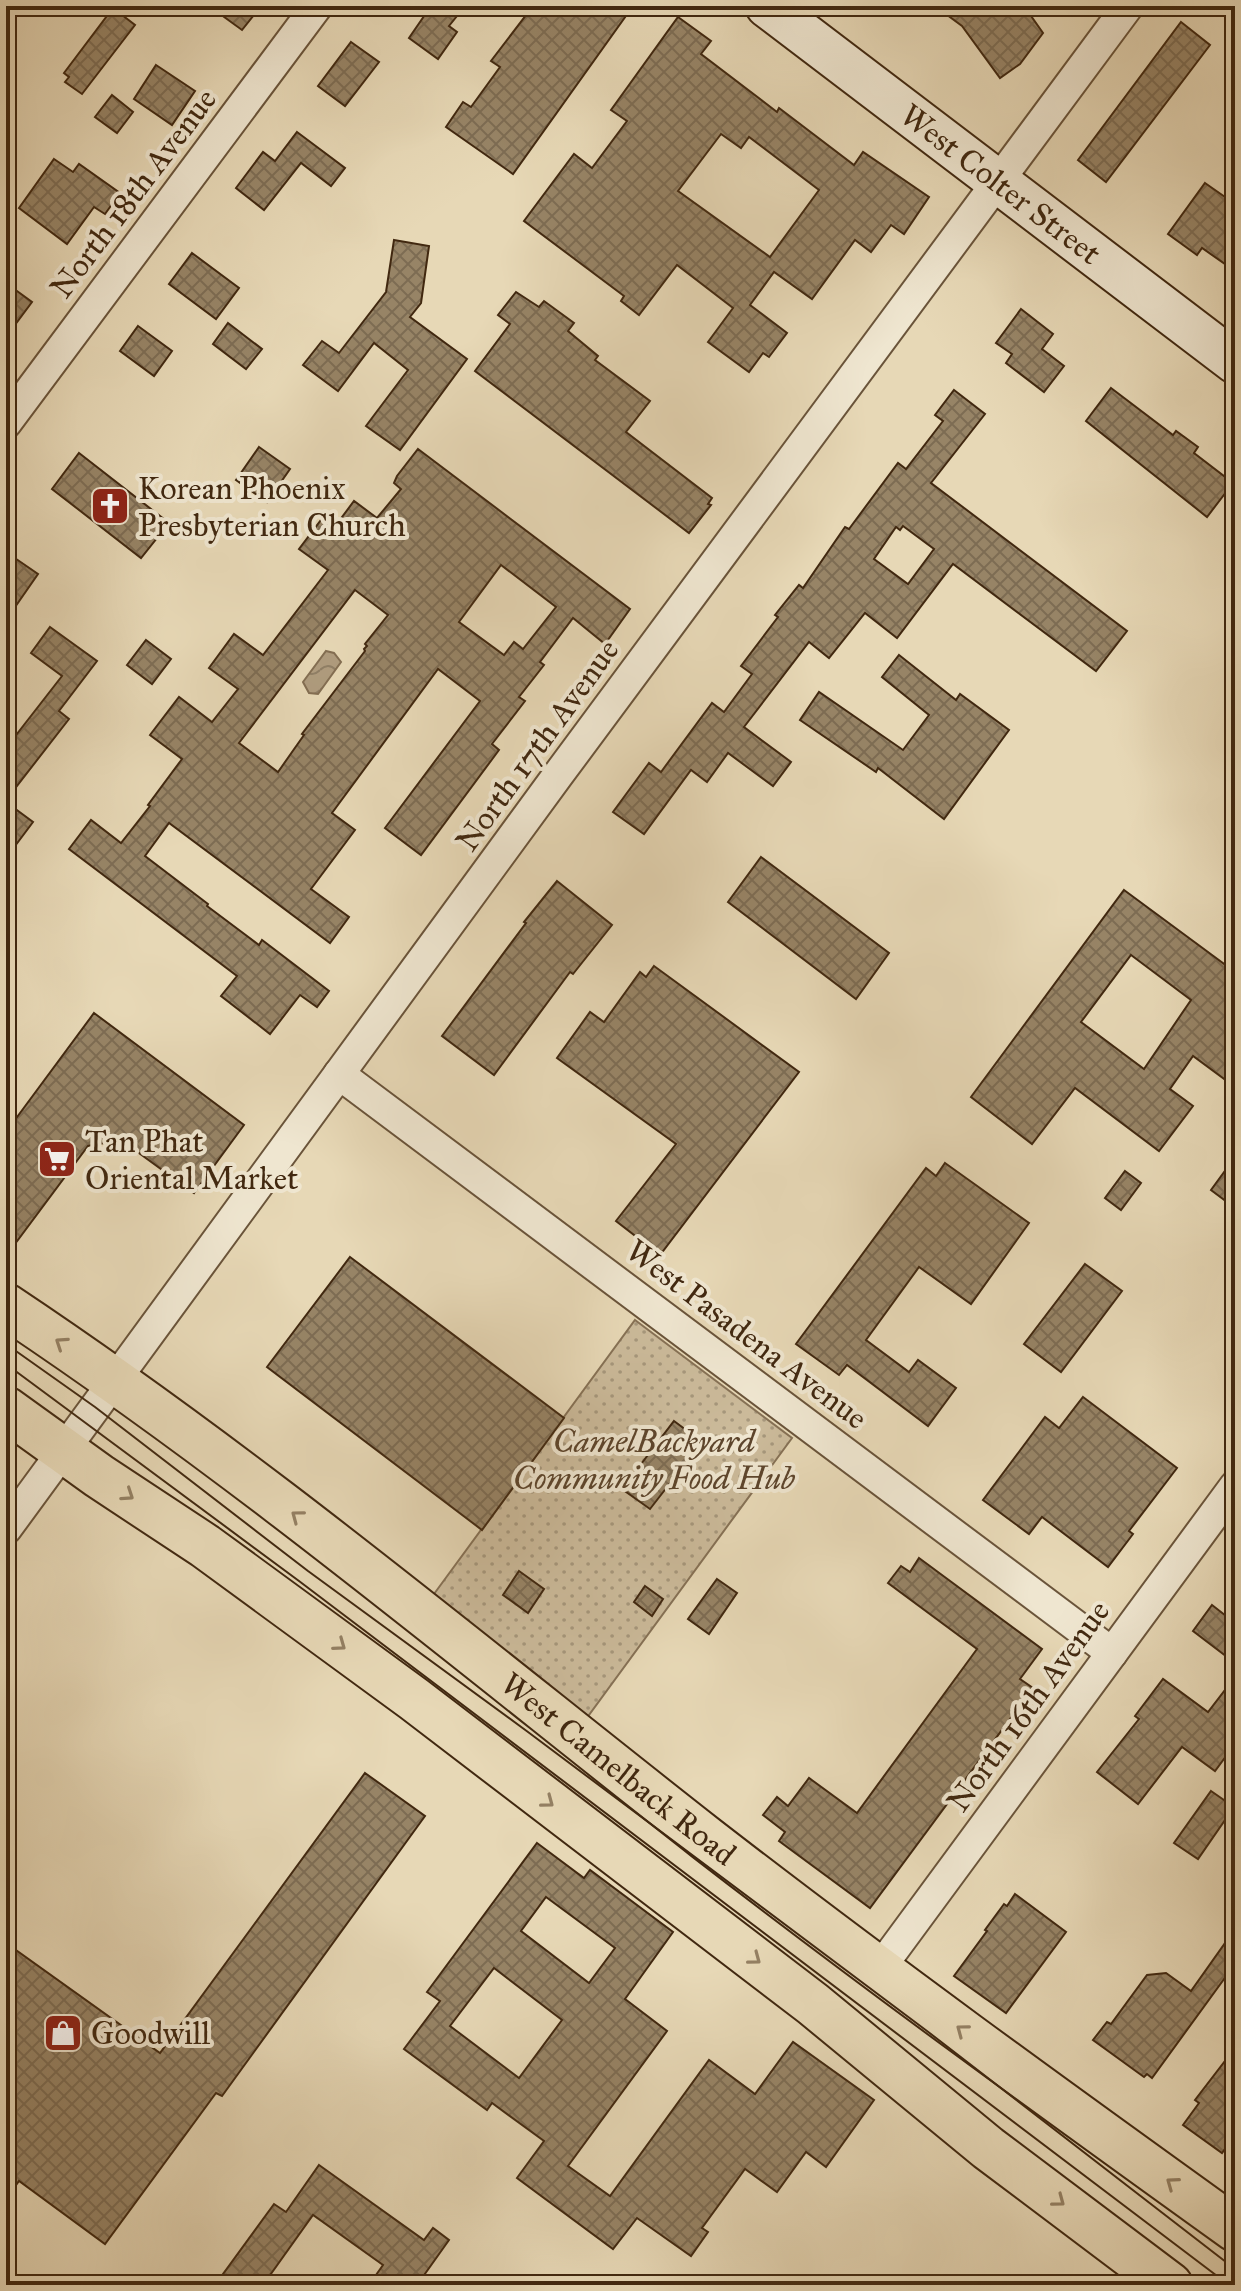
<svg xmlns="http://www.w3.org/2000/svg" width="1241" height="2291" font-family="'IM FELL Great Primer',serif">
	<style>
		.garden { fill: url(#garden-dots); stroke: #867155; stroke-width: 2 }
		.water { fill: url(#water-waves); stroke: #836e52; stroke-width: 2 }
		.building { fill: url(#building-cross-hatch); stroke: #412810; stroke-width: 2; fill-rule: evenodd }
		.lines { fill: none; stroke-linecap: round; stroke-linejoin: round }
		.street-casing { stroke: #6a543a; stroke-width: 34 }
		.secondary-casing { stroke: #412810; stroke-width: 46 }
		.primary-casing { stroke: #412810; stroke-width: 48 }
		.street { stroke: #efe6d0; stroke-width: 30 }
		.secondary { stroke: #efe6d0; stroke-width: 42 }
		.primary { stroke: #e7d8b6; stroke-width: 44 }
		.tram { stroke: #412810; stroke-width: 2 }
		.oneway { stroke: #948063 }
		.labels { text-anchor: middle; stroke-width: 8; stroke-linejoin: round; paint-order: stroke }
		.street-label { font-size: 32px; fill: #412810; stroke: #efe6d0 }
		.poi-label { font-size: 32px; fill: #412810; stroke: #efe6d0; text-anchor: start }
		.park-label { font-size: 32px; font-style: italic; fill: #5d452c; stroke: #efe6d0 }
	</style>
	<defs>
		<pattern id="garden-dots" width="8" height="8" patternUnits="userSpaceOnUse" patternTransform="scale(2)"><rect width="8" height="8" fill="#cbba9a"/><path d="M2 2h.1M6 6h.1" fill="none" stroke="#a6977c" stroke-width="1.8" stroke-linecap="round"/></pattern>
		<pattern id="water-waves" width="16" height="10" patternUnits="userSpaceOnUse" patternTransform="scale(2)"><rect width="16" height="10" fill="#af9c7e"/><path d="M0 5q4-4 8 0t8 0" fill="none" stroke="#907f66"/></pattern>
		<pattern id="building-cross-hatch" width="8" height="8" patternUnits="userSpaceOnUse" patternTransform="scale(2)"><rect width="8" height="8" fill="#978466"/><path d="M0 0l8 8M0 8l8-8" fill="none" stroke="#7d6c53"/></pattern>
	</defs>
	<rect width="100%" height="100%" fill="#e7d8b6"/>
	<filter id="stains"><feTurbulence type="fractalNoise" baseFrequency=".0025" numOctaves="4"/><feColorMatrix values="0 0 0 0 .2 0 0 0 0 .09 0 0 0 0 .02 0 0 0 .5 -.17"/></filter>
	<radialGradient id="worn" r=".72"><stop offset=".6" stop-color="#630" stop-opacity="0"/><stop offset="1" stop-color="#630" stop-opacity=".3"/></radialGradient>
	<!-- garden -->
	<path class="garden" d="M635 1320 792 1438 586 1719 434 1594Z"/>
	<!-- water -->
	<path class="water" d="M326 651 334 653 341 662 318 694 309 693 303 682Z"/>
	<!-- building -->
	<g class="building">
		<path d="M209 6H261L242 30Z"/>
		<path d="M431 6H465L449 26 457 32 438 59 409 38Z"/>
		<path d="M533 6H633L513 174 446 127 463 102 471 107 500 67 491 61Z"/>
		<path d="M935 6H1024L1043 33 1020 64 1000 78 962 26Z"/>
		<path d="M113 8 135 25 82 94 65 82 69 77 64 73Z"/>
		<path d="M678 17 711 41 701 54 777 112 779 108 854 165 863 152 929 197 904 234 891 225 871 252 855 240 812 299 774 272 750 305 787 333 769 357 763 353 749 372 708 342 733 308 677 265 639 315 621 301 624 296 524 221 574 154 592 168 627 121 611 110ZM721 134 741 148 749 137 819 190 770 257 678 191Z"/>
		<path d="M1181 22 1210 45 1106 182 1078 160Z"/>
		<path d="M351 42 379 62 345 106 318 86Z"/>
		<path d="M156 65 195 91 172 125 134 99Z"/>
		<path d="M112 95 133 112 117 133 95 117Z"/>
		<path d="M297 132 345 168 331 186 301 163 264 210 236 188 263 152 275 161Z"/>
		<path d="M54 159 73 172 79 164 120 193 105 214 94 207 67 244 19 208Z"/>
		<path d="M1205 183 1235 204V271L1202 248 1197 255 1168 234Z"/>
		<path d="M394 240 429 246 421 303 410 317 467 359 400 450 366 426 408 370 374 343 338 391 303 365 322 341 339 353 386 292Z"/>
		<path d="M192 253 239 288 216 319 169 284Z"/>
		<path d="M6 283 32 302 6 337Z"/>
		<path d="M516 292 539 307 544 301 574 323 568 331 598 356 595 360 650 401 626 432 712 498 708 504 711 505 689 533 475 371 510 324 498 315Z"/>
		<path d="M1021 309 1053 334 1042 349 1064 366 1044 392 1006 363 1012 354 996 343Z"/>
		<path d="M228 323 262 349 246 369 213 344Z"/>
		<path d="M138 326 172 351 154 376 120 351Z"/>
		<path d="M1111 388 1173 435 1176 431 1198 447 1194 453 1233 483 1207 517 1086 421Z"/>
		<path d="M954 390 985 414 931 483 1127 631 1096 671 953 564 897 638 865 613 829 658 809 642 744 727 791 762 773 786 728 753 707 782 691 770 644 834 613 812 649 763 661 772 712 703 724 712 752 674 741 666 778 617 775 615 799 585 803 588 845 527 849 529 898 463 906 469 943 421 935 415ZM903 526 934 549 908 584 874 559 896 527 900 530Z"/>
		<path d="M259 447 290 469 267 502 236 480Z"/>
		<path d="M418 449 630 609 605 644 573 618 540 662 544 665 519 697 525 701 492 744 499 750 421 855 385 828 480 701 438 669 332 813 355 830 311 889 349 917 330 943 169 823 145 856 208 904 207 906 259 945 262 940 329 991 317 1007 300 995 270 1034 221 996 237 976 69 849 91 820 121 843 150 806 148 805 182 759 150 735 179 697 212 722 238 689 209 668 234 634 263 655 328 570 299 549 321 520 333 529 354 501 377 518 401 489 394 483 397 476ZM501 565 556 607 523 649 514 642 504 655 459 622ZM355 590 388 615 365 644 367 646 364 649 365 651 302 734 304 735 278 772 239 743Z"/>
		<path d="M79 453 169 523 141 558 52 489Z"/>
		<path d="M6 552 38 574 6 620Z"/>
		<path d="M50 627 97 661 59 711 69 719 6 800V748L62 676 31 653Z"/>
		<path d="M146 640 171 659 152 684 127 665Z"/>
		<path d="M899 655 956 700 960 694 1009 730 944 819 878 768 876 772 800 720 819 692 903 750 929 715 882 677Z"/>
		<path d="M6 802 33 822 6 858Z"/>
		<path d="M761 857 889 953 856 999 728 902Z"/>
		<path d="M557 881 612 925 573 974 570 972 494 1075 442 1036 526 923 524 922Z"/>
		<path d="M1124 890 1235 972V1087L1193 1056 1170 1089 1193 1106 1159 1151 1075 1088 1032 1144 971 1097ZM1131 955 1191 1000 1144 1069 1081 1022Z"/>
		<path d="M654 966 799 1072 660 1255 616 1221 676 1144 557 1058 590 1012 604 1022 640 972 646 977Z"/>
		<path d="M94 1013 244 1125 194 1193 121 1140 88 1146 6 1256V1132Z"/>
		<path d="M1235 1157V1208L1211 1190Z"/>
		<path d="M945 1163 1029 1223 971 1304 919 1267 866 1340 909 1372 918 1360 956 1388 928 1426 847 1365 839 1375 796 1344 926 1168 936 1176Z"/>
		<path d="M1125 1171 1141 1183 1121 1210 1105 1198Z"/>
		<path d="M350 1257 564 1418 482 1530 267 1367Z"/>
		<path d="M1085 1264 1122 1291 1061 1372 1024 1344Z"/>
		<path d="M1083 1397 1177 1468 1129 1531 1133 1534 1108 1567 1042 1517 1029 1534 983 1500 1045 1417 1059 1428Z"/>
		<path d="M674 1421 702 1442 650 1509 622 1489Z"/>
		<path d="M919 1558 1042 1649 1020 1679 1033 1688 870 1908 779 1841 785 1832 763 1815 777 1797 788 1806 809 1778 857 1813 977 1649 888 1583 901 1566 910 1572Z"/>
		<path d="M519 1571 544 1589 528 1613 503 1595Z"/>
		<path d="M717 1579 737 1593 709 1634 688 1619Z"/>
		<path d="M645 1586 663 1599 652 1616 634 1602Z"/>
		<path d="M1212 1605 1235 1623V1663L1193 1631Z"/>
		<path d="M1235 1677V1744L1215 1771 1182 1747 1138 1804 1097 1772 1139 1719 1135 1716 1163 1679 1208 1712Z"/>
		<path d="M365 1773 425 1816 222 2096 216 2093 105 2244 19 2181 6 2199V1943L160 2053Z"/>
		<path d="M1211 1791 1234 1807 1198 1859 1174 1843Z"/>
		<path d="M537 1843 584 1878 590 1870 673 1932 625 1999 667 2031 568 2166 610 2196 709 2060 755 2094 793 2042 874 2100 826 2167 806 2152 777 2192 745 2169 702 2228 708 2232 691 2256 637 2218 613 2249 517 2178 544 2141 492 2103 487 2110 404 2049 440 2001 427 1992ZM546 1897 615 1948 589 1983 521 1931ZM494 1968 562 2020 519 2078 450 2026Z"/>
		<path d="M1015 1894 1066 1932 1006 2013 954 1976 987 1931 985 1930 1004 1904 1007 1906Z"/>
		<path d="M1235 1929V1964L1152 2078 1147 2074 1144 2077 1093 2040 1107 2022 1111 2024 1147 1975 1166 1973 1191 1991Z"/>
		<path d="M1235 2048V2135L1222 2153 1183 2125 1199 2103 1195 2100Z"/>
		<path d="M319 2165 424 2240 433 2228 449 2240 417 2285H369L383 2265 313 2215 263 2285H215L274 2204 286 2212Z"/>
	</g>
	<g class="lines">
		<defs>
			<g id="street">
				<path d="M6 423 317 6"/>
				<path d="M339 1074 1112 1653"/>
				<path d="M6 1529 558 775 1128 6"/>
				<path d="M880 1968 1235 1486"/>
			</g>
			<g id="secondary">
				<path id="s1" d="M767 6 1235 362"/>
			</g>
			<g id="primary">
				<path id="s2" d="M6 1306C251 1469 476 1658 707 1839 880 1973 1057 2101 1235 2229"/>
				<path d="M6 1409 99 1476 205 1546 414 1699 813 2004 988 2148 1170 2285"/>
			</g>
		</defs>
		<!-- street casing -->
		<use href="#street" class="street-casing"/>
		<!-- secondary casing -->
		<use href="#secondary" class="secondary-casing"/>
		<!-- primary casing -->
		<use href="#primary" class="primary-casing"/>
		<!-- street -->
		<use href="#street" class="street"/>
		<!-- secondary -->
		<use href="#secondary" class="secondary"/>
		<!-- primary -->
		<use href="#primary" class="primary"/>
		<!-- tram -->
		<g class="tram">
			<path d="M6 1344 95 1407 308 1571 528 1732 927 2031 1235 2269"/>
			<path d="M6 1364 299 1581 1229 2285"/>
		</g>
	</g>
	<!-- one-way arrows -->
	<defs><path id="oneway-chevron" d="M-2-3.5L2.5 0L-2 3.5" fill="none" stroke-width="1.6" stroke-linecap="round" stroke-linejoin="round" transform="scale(2)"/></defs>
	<g class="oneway">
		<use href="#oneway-chevron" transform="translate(61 1343) rotate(-146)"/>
		<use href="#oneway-chevron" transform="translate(128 1495) rotate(34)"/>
		<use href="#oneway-chevron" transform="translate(297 1516) rotate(-143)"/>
		<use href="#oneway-chevron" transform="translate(340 1645) rotate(36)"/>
		<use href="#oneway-chevron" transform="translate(548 1802) rotate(37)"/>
		<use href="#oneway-chevron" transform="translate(755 1959) rotate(37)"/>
		<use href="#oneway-chevron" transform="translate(962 2030) rotate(-143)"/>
		<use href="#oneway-chevron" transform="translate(1172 2183) rotate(-144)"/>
		<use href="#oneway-chevron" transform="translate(1059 2201) rotate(37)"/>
	</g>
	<!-- icons -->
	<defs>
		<symbol id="church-square" viewBox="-11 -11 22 22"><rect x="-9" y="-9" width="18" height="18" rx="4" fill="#8f2418" stroke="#efe6d0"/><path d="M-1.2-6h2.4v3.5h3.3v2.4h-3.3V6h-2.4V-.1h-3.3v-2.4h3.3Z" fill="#fff"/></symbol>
		<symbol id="supermarket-square" viewBox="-11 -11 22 22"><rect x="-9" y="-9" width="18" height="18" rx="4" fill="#8f2418" stroke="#efe6d0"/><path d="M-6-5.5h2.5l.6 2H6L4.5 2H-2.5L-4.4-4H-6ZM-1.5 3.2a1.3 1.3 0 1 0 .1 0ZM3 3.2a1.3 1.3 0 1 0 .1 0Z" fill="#fff"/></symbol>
		<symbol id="shop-square" viewBox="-11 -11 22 22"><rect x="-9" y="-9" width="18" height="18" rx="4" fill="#8f2418" stroke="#efe6d0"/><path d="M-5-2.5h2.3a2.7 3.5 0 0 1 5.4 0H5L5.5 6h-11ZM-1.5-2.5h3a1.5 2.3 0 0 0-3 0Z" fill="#fff"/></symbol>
	</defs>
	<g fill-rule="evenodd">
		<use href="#church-square" x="88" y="484" width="44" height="44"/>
		<use href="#supermarket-square" x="35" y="1137" width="44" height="44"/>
		<use href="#shop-square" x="41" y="2011" width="44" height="44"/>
	</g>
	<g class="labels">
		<!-- street labels -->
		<g class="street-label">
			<text dy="11" stroke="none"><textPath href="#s1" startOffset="294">West Colter Street</textPath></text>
			<text transform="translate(133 193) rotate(-53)" y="11">North 18th Avenue</text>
			<text transform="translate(537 745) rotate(-54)" y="11">North 17th Avenue</text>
			<text transform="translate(747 1334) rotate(37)" y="11">West Pasadena Avenue</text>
			<text transform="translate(1028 1706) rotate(-54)" y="11">North 16th Avenue</text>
			<text dy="11" stroke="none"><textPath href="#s2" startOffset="768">West Camelback Road</textPath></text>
		</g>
		<!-- poi labels -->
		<g class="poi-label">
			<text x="138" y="499">Korean Phoenix<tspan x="138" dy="37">Presbyterian Church</tspan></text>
			<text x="85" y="1152">Tan Phat<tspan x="85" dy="37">Oriental Market</tspan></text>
			<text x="91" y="2044">Goodwill</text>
		</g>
		<!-- park labels -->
		<g class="park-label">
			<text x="654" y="1452">CamelBackyard<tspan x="654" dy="37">Community Food Hub</tspan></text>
		</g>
	</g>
	<!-- margin -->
	<rect width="1241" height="2291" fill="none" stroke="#e7d8b6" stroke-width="32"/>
	<rect x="8" y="8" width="1225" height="2275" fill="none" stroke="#412810" stroke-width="4"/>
	<rect x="16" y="16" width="1209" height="2259" fill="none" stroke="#412810" stroke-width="2"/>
	<rect width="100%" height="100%" filter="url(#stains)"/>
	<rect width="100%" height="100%" fill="url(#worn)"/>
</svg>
